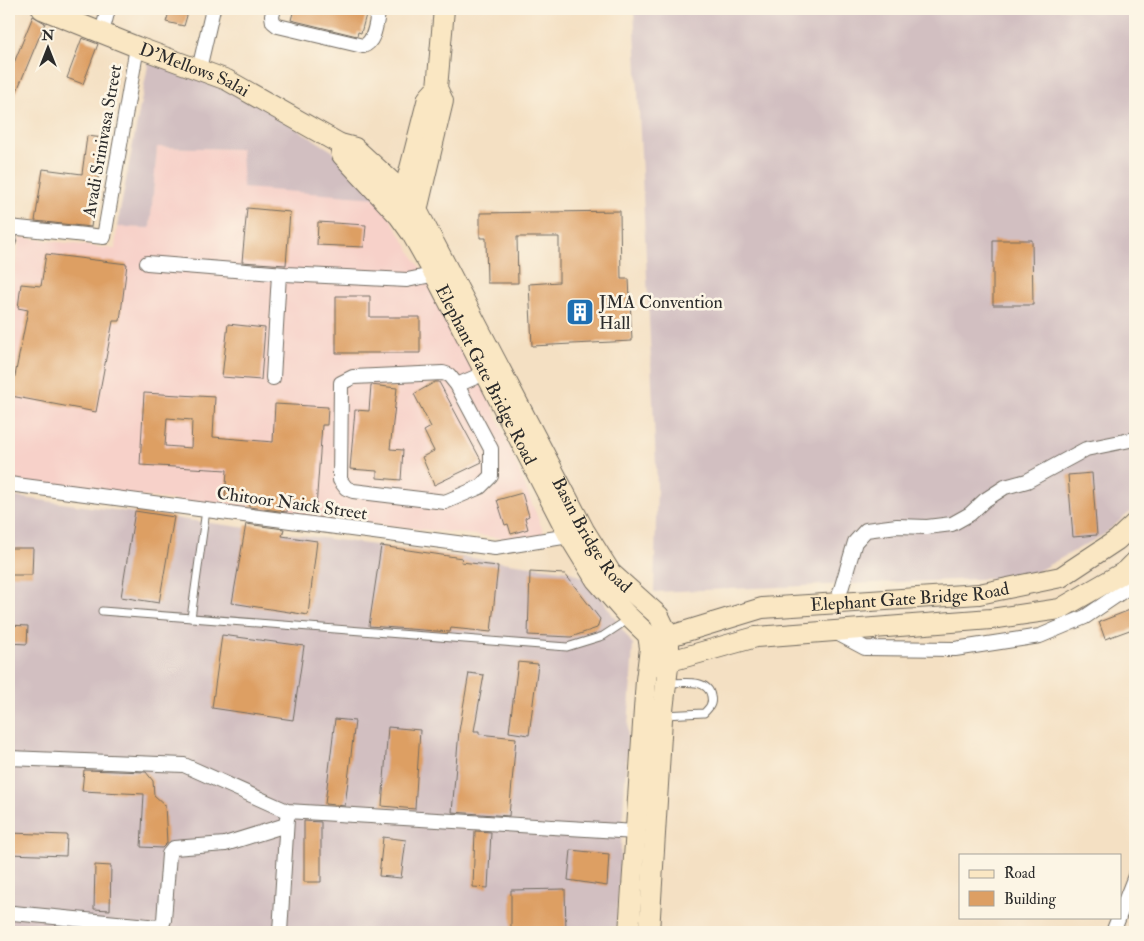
<svg xmlns="http://www.w3.org/2000/svg" width="1144" height="941" font-family="'IM FELL Double Pica',serif">
	<style>
		.built { fill: #f7d1c9 }
		.industrial { fill: #d2bfc1 }
		.building { fill: #dd9f64; fill-rule: evenodd }
		.lines { fill: none; stroke-linecap: round; stroke-linejoin: round }
		.service-casing { stroke: #716a60; stroke-width: 9 }
		.minor-casing { stroke: #716a60; stroke-width: 16 }
		.secondary-casing { stroke: #716a60; stroke-width: 22 }
		.service { stroke: #fff; stroke-width: 7 }
		.minor { stroke: #fff; stroke-width: 14 }
		.secondary { stroke: #fae7c3; stroke-width: 20 }
		.labels { text-anchor: middle; stroke-width: 5; stroke-linejoin: round; paint-order: stroke }
		.street-label { font-size: 18px; fill: #2b2b2b; stroke: #fcf5e5 }
		.poi-label { font-size: 18px; fill: #2b2b2b; stroke: #fcf5e5; text-anchor: start }
	</style>
	<rect width="100%" height="100%" fill="#fcf5e5"/>
	<filter id="ink" filterUnits="userSpaceOnUse"><feTurbulence type="fractalNoise" baseFrequency=".02" numOctaves="2"/><feDisplacementMap in="SourceGraphic" scale="10" xChannelSelector="R" yChannelSelector="G"/><feConvolveMatrix kernelMatrix="1 2 1 2 8 2 1 2 1" color-interpolation-filters="sRGB"/></filter>
	<filter id="wash" filterUnits="userSpaceOnUse"><feTurbulence type="fractalNoise" baseFrequency=".0096" numOctaves="4" result="noise"/><feDisplacementMap in="SourceGraphic" scale="20" xChannelSelector="R" yChannelSelector="G"/><feGaussianBlur stdDeviation="1.12" result="paint"/><feColorMatrix in="noise" values="0 0 0 0 0 0 0 0 0 0 0 0 0 0 0 0 0 1.4 0 .05"/><feComposite in="paint" operator="in"/></filter>
	<g filter="url(#wash)">
		<rect width="100%" height="100%" fill="#f4e0c3"/>
		<!-- built -->
		<path class="built" d="M157 147 241 149 378 198 431 285 492 405 548 543 383 525 9 481V307L20 237 115 249 117 227 150 228Z"/>
		<!-- industrial -->
		<g class="industrial">
			<path d="M634 9H1135V508L1103 535 1027 577 654 592 657 485Z"/>
			<path d="M150 55 256 103 348 161 378 198 243 188 241 149 157 147 150 228 117 227Z"/>
			<path d="M9 496 568 571 589 580 633 645 616 932H9Z"/>
		</g>
		<g id="blocks">
			<!-- building -->
			<g class="building">
				<path d="M170 9H189L184 26 166 22Z"/>
				<path d="M294 9H359L367 11 361 33 358 32 357 36 291 20Z"/>
				<path d="M33 16 45 23 9 110V75Z"/>
				<path d="M82 38 98 44 83 84 67 78Z"/>
				<path d="M87 136 104 138 91 227 35 221 43 169 82 174Z"/>
				<path d="M247 208 290 212 286 265 242 262Z"/>
				<path d="M620 211 621 279H629L632 341 532 346 529 284 559 282V237H517L518 283H487L486 238H480V213Z"/>
				<path d="M318 222 366 225 364 247 317 245Z"/>
				<path d="M993 240H1032L1033 305H993Z"/>
				<path d="M46 254 127 264 120 321H113L96 412 11 396 28 310 18 308 21 284 41 286Z"/>
				<path d="M336 296H370V317H420V353H336Z"/>
				<path d="M228 324 265 328 261 380 222 377Z"/>
				<path d="M435 382H439L482 462 434 485 422 457 434 451 424 431 431 427 414 394Z"/>
				<path d="M371 385 397 388 390 449 403 450 401 480 377 478V471L350 469 355 410 369 411Z"/>
				<path d="M144 393 215 397 213 437 273 442 275 404 328 407 327 425H322L316 508 288 506 287 512 249 507V503L225 501 227 470 140 465ZM167 418 192 420 191 448 165 446Z"/>
				<path d="M1092 473 1097 535 1073 537 1068 475Z"/>
				<path d="M522 493 529 516 525 518 528 529 511 534 508 524 505 525 497 500Z"/>
				<path d="M135 511 174 517 159 603 121 597Z"/>
				<path d="M246 524 284 529 282 536 317 541 308 615 232 603Z"/>
				<path d="M381 546 462 558 461 562 498 566 491 632 451 628 450 632 369 626Z"/>
				<path d="M9 548H33L32 575H9Z"/>
				<path d="M530 572 565 574 600 619 597 628 571 637 528 635Z"/>
				<path d="M1135 608V628L1105 639 1099 622Z"/>
				<path d="M9 625 28 626 27 644 9 643Z"/>
				<path d="M222 635 304 646 293 720 212 708Z"/>
				<path d="M518 662 538 664 529 735 509 732Z"/>
				<path d="M469 673 484 675 474 731H479V734L516 738 509 816 452 812 459 731Z"/>
				<path d="M335 719 355 721 345 806 325 804Z"/>
				<path d="M388 727 420 730 415 809 382 806Z"/>
				<path d="M84 770 146 772 153 781 154 795 165 805 167 843 162 848 141 847 144 794 82 791Z"/>
				<path d="M304 821 321 822V882H304Z"/>
				<path d="M475 831 491 832 488 888 473 887Z"/>
				<path d="M9 833 67 835 66 856 9 854Z"/>
				<path d="M383 837 406 840 401 878 379 876Z"/>
				<path d="M571 850 609 854 607 886 568 880Z"/>
				<path d="M95 865 111 866 110 910 94 909Z"/>
				<path d="M565 889 566 931 511 932V890Z"/>
			</g>
		</g>
	</g>
	<g filter="url(#ink)">
		<use href="#blocks" fill-opacity="0" stroke="#716a60" stroke-width="1"/>
		<g class="lines">
			<defs>
				<g id="service">
					<path d="M102 611 567 647 603 636 629 619"/>
					<path d="M191 618 206 510"/>
					<path d="M664 715 704 713C709 708 713 704 711 696 708 678 682 683 669 683"/>
				</g>
				<g id="minor">
					<path d="M274 9 272 16 273 22 278 26 363 46C376 42 376 20 379 9"/>
					<path d="M102 33 108 9"/>
					<path d="M199 69 213 9"/>
					<path d="M9 227 104 237 137 47"/>
					<path d="M9 241 11 227"/>
					<path d="M147 263 285 274 407 280 442 273"/>
					<path d="M273 378 279 274"/>
					<path d="M457 385 449 375 443 373 353 377 341 383 340 480 346 488 353 491 445 502 480 487 491 476V449L457 385 485 373"/>
					<path d="M9 484 495 548 569 536"/>
					<path d="M837 603 855 542 866 530 897 526 927 527 952 524 970 514 985 500 1005 487 1027 481 1086 449 1135 439"/>
					<path d="M833 631 865 648 955 649 1040 636 1085 617 1135 583"/>
					<path d="M9 758 184 765 287 811 636 832"/>
					<path d="M13 913 158 927 162 925 164 920 169 854 174 848 225 844 286 825"/>
					<path d="M1120 914 1135 876"/>
					<path d="M280 932 287 818"/>
					<path d="M1113 932 1119 917"/>
				</g>
				<g id="secondary">
					<path id="s1" d="M42 9 137 47 227 80 340 144 355 148 403 192 417 210 584 530 611 573 659 616 669 637V658L662 719 649 932"/>
					<path id="s2" d="M340 144 342 155 399 216 412 234 435 275 569 536 596 580 626 614 648 635 650 648 646 680 629 932"/>
					<path d="M401 204 428 98 437 88"/>
					<path d="M415 219 443 101 437 88 444 9"/>
					<path id="s3" d="M657 640 762 608 979 594 1061 577 1117 540 1135 523"/>
					<path d="M656 665 756 637 991 619 1060 609 1126 571 1135 562"/>
				</g>
			</defs>
			<!-- service casing -->
			<use href="#service" class="service-casing"/>
			<!-- minor casing -->
			<use href="#minor" class="minor-casing"/>
			<!-- secondary casing -->
			<use href="#secondary" class="secondary-casing"/>
			<!-- service -->
			<use href="#service" class="service"/>
			<!-- minor -->
			<use href="#minor" class="minor"/>
			<!-- secondary -->
			<use href="#secondary" class="secondary"/>
		</g>
	</g>
	<!-- icons -->
	<defs>
		<symbol id="building-square" viewBox="-11 -11 22 22"><rect x="-9" y="-9" width="18" height="18" rx="4" fill="#1f6fb2" stroke="#fcf5e5"/><path d="M-4-6H4V6H1V3H-1V6H-4ZM-2.5-4.3h1.7v1.8h-1.7ZM.8-4.3h1.7v1.8H.8ZM-2.5-1h1.7V.8h-1.7ZM.8-1h1.7V.8H.8Z" fill="#fff"/></symbol>
	</defs>
	<g fill-rule="evenodd">
		<use href="#building-square" x="564" y="296" width="32" height="32"/>
	</g>
	<g class="labels">
		<!-- street labels -->
		<g class="street-label">
			<text dy="6" stroke="none"><textPath href="#s1" startOffset="164">D'Mellows Salai</textPath></text>
			<text transform="translate(102 141) rotate(-80)" y="6">Avadi Srinivasa Street</text>
			<text dy="6" stroke="none"><textPath href="#s2" startOffset="276">Elephant Gate Bridge Road</textPath></text>
			<text transform="translate(292 503) rotate(8)" y="6">Chitoor Naick Street</text>
			<text dy="6" stroke="none"><textPath href="#s1" startOffset="801">Basin Bridge Road</textPath></text>
			<text dy="6" stroke="none"><textPath href="#s3" startOffset="258">Elephant Gate Bridge Road</textPath></text>
		</g>
		<!-- poi labels -->
		<g class="poi-label">
			<text x="599" y="308">JMA Convention<tspan x="599" dy="21">Hall</tspan></text>
		</g>
	</g>
	<!-- margin -->
	<rect width="1144" height="941" fill="none" stroke="#fcf5e5" stroke-width="30"/>
	<!-- legend -->
	<rect x="959" y="854" width="162" height="65" fill="#fcf5e5" stroke="#a8a49b"/>
	<rect x="969" y="870" width="25" height="8" fill="#fae7c3" stroke="#a8a49b"/>
	<text x="1004" y="878" font-size="15" fill="#2b2b2b">Road</text>
	<rect x="969" y="891" width="25" height="15" fill="#dd9f64" stroke="#a8a49b"/>
	<text x="1004" y="904" font-size="15" fill="#2b2b2b">Building</text>
	<!-- north arrow -->
	<g transform="translate(48 48)" stroke="#fcf5e5" stroke-width="4" paint-order="stroke">
	<path d="M0-4L9 19L0 12L-9 19Z" fill="#2b2b2b"/>
	<text y="-8" font-size="14" font-weight="bold" text-anchor="middle" fill="#2b2b2b">N</text>
	</g>
</svg>
